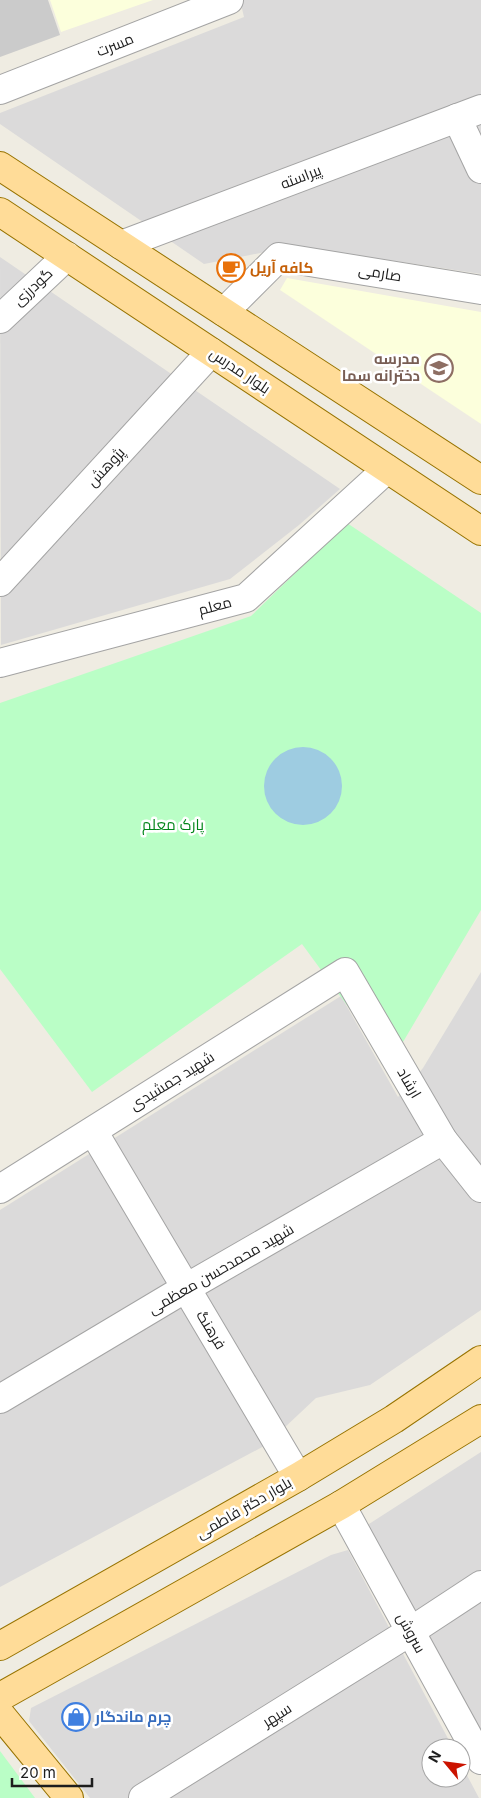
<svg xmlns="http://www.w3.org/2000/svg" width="481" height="1798" font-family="Inter,Cairo,sans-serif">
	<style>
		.residential { fill: #dbdada }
		.education { fill: #fcffdc }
		.religious { fill: #cbcbcb }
		.park { fill: #bafec6 }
		.water { fill: #9ecce1 }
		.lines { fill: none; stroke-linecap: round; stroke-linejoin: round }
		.minor-casing { stroke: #a4a4a4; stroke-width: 30 }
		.major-casing { stroke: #977300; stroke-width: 30 }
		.minor { stroke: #fff; stroke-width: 28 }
		.major { stroke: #ffdc98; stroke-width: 28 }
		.labels { text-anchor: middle; stroke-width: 5; stroke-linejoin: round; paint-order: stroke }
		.street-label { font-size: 15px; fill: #1d1d1d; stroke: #fff }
		.food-label { font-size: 15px; font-weight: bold; fill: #c56008; stroke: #fff; text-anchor: start }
		.education-label { font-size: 15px; font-weight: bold; fill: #785e54; stroke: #fff; text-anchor: end }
		.park-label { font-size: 15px; fill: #028519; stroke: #fff }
		.shop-label { font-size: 15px; font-weight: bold; fill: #366cbe; stroke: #fff; text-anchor: start }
	</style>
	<rect width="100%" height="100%" fill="#efece2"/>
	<!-- residential -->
	<g class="residential">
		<path d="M240 0H481V274L296 246 204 264 0 124V113L244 17Z"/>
		<path d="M0 257 340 489 299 525 230 579 1 645Z"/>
		<path d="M481 972V1310L370 1385 316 1398 266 1445 0 1587V1210L341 996 398 1097 423 1068Z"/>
		<path d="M481 1452V1735L371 1537 369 1524Z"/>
		<path d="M348 1550 453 1748H431V1778H461V1764L479 1798H90L29 1721 31 1708 331 1555Z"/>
	</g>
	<!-- education -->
	<g class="education">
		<path d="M50 0H153L61 32Z"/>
		<path d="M287 278 481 312V424L280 290Z"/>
	</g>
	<!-- religious -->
	<path class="religious" d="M0 0H48L60 35 0 57Z"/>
	<!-- park -->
	<g class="park">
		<path d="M347 523 481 613V910L390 1064 302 944 92 1092 0 969V703L251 616Z"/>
		<path d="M0 1751 35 1798H0Z"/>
	</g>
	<!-- water -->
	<circle class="water" cx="303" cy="786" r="39"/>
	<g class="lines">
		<defs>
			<g id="minor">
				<path d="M0 90 229 0"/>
				<path d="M457 118 481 169"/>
				<path d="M121 245 481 109"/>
				<path d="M224 312 279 257 481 290"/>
				<path d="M0 319 67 256"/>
				<path d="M0 582 211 352"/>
				<path d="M0 663 246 598 387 469"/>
				<path d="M93 1131 298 1477"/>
				<path d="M0 1189 345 972 443 1140 481 1188"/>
				<path d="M0 1399 186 1288 443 1140"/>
				<path d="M341 1505 481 1760"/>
				<path d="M143 1798 411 1631 481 1585"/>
			</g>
			<g id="major">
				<path d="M0 166 481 480"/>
				<path d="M0 212 481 531"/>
				<path d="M0 1646 298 1477 394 1419 481 1360"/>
				<path d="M0 1697 341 1505 481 1419"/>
				<path d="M0 1714 69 1798"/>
			</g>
		</defs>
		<!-- minor casing -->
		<use href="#minor" class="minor-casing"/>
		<!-- major casing -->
		<use href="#major" class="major-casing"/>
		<!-- minor -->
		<use href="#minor" class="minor"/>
		<!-- major -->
		<use href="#major" class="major"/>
	</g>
	<!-- icons -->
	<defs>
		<symbol id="cafe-ring" viewBox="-11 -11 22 22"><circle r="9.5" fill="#fff" stroke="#e8710a" stroke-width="1.5"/><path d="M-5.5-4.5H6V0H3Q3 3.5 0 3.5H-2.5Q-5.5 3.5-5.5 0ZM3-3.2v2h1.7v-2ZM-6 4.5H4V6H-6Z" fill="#e8710a"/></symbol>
		<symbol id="school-ring" viewBox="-11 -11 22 22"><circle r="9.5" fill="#fff" stroke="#8d6e63" stroke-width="1.5"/><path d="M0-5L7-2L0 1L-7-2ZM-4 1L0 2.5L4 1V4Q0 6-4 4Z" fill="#8d6e63"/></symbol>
		<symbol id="shop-ring" viewBox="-11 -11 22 22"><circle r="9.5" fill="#fff" stroke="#3f7fe0" stroke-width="1.5"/><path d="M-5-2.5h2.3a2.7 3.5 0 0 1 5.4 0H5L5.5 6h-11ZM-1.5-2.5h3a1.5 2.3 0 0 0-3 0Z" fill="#3f7fe0"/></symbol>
	</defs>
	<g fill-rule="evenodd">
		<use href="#cafe-ring" x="215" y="252" width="32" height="32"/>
		<use href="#school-ring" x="423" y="352" width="32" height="32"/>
		<use href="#shop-ring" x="60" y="1701" width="32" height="32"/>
	</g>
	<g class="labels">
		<!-- street labels -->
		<g class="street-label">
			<text transform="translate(115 45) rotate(-22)" y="5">مسرت</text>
			<text transform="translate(301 177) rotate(-21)" y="5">پیراسته</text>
			<text transform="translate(380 273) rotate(9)" y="5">صارمی</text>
			<text transform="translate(33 287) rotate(-43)" y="5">گودرزی</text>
			<text transform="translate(240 371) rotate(34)" y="5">بلوار مدرس</text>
			<text transform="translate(106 467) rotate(-47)" y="5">پژوهش</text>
			<text transform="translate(215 606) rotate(-15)" y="5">معلم</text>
			<text transform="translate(172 1081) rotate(-32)" y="5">شهید جمشیدی</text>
			<text transform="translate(409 1083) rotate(60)" y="5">ارشاد</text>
			<text transform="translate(221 1269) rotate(-30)" y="5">شهید محمدحسن معظمی</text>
			<text transform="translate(211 1330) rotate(59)" y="5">فرهنگ</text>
			<text transform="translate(244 1508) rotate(-30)" y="5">بلوار دکتر فاطمی</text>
			<text transform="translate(411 1633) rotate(61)" y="5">سروش</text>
			<text transform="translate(277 1715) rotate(-32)" y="5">سپهر</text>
		</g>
		<!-- food labels -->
		<g class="food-label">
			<text x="250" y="273">کافه آریل</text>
		</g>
		<!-- education labels -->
		<g class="education-label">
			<text x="420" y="364">مدرسه<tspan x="420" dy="17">دخترانه سما</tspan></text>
		</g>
		<!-- park labels -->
		<g class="park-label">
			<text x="173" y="830">پارک معلم</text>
		</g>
		<!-- shop labels -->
		<g class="shop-label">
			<text x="95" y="1722">چرم ماندگار</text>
		</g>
	</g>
	<!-- north arrow -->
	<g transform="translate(446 1763) rotate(299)"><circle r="24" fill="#ffffff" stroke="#a5a5a5"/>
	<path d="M0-4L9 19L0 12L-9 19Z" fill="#cb1300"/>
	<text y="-8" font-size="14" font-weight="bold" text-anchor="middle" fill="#1d1d1d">N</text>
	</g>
	<!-- scale -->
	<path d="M12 1778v8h80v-8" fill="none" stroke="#1d1d1d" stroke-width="2.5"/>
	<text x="20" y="1778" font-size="15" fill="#1d1d1d" stroke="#ffffff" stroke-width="4" paint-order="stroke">20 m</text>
</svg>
